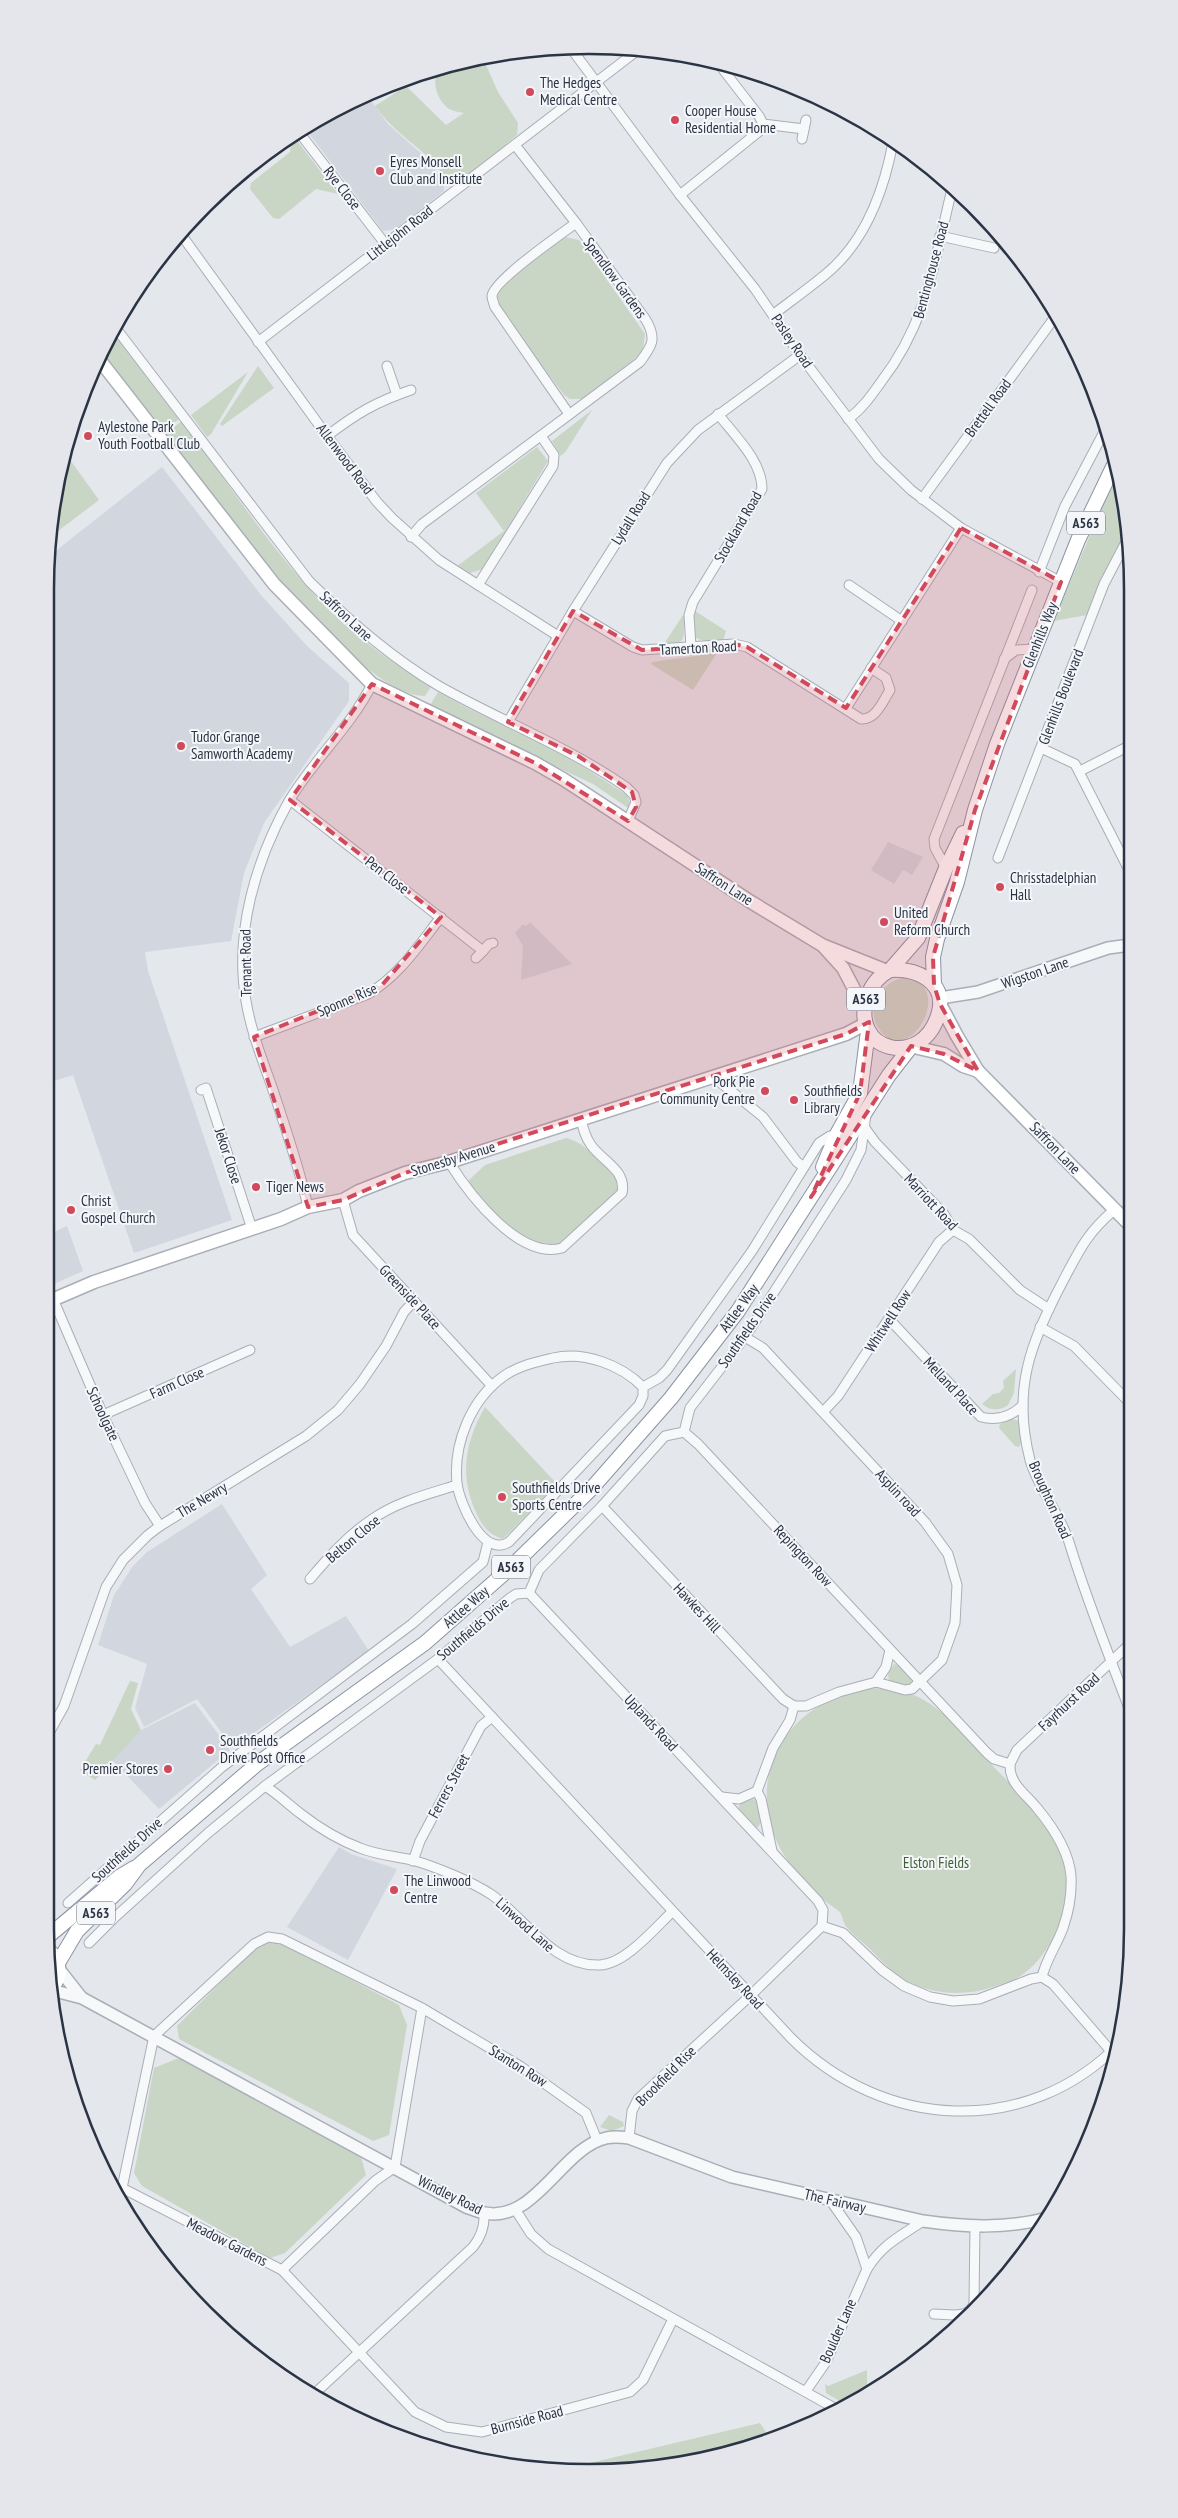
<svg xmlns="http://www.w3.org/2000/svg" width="1178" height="2518" font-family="'PT Sans Narrow',sans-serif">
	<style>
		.built { fill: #d2d6de }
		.green { fill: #c9d6c5 }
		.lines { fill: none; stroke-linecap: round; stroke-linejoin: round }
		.minor-casing { stroke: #a9aeb7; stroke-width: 11 }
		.tertiary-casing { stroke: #a9aeb7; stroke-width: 14 }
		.secondary-casing { stroke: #a9aeb7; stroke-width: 15 }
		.trunk-casing { stroke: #8b94a3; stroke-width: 16 }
		.minor { stroke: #f7f8fa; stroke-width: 9 }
		.tertiary { stroke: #f7f8fa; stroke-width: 11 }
		.secondary { stroke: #fff; stroke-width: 12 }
		.trunk { stroke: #fff; stroke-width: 14 }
		.marked { fill: #d1495b; fill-opacity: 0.2; stroke: #d1495b; stroke-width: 4; stroke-dasharray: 10 6; stroke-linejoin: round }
		.poi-dot { fill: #d1495b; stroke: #f4f6f9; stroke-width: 2 }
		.labels { text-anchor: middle; stroke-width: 4; stroke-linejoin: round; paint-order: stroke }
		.shield { fill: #f4f6f9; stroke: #676e7b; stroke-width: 1 }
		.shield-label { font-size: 14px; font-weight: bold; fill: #2b3445 }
		.poi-label { font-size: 15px; fill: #2b3445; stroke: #f4f6f9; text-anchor: start }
		.street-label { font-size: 15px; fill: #2b3445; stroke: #f4f6f9 }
		.park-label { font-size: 15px; fill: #3f6138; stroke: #f4f6f9 }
		.rim { fill: none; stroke: #2b3445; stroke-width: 2.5 }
	</style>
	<rect width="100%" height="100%" fill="#e4e7ec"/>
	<!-- built -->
	<g class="built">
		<path d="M366 94 388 124 425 157 444 183V191L396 229 383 231 304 127Z"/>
		<path d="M162 467 261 595 307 646 349 683V701L264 823 244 873 231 941 145 952 148 971 232 1220 134 1253 73 1075 45 1084V589L48 557Z"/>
		<path d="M888 842 923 857 912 875 903 870 894 884 871 870Z"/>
		<path d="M530 922 572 964 521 980 523 946 515 933 523 924 526 926Z"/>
		<path d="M67 1226 83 1271 45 1288V1236Z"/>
		<path d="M222 1504 267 1575 251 1589 290 1647 346 1616 369 1651 233 1748 197 1699 144 1727 135 1708 147 1664 98 1645 114 1595 133 1566 147 1552Z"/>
		<path d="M195 1703 230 1750 159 1809 112 1760 141 1730Z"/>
		<path d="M339 1847 351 1854 397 1869 348 1960 287 1927Z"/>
	</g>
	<!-- green -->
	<g class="green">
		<path d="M482 56 498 92 518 123 517 135 459 184C440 176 441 169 428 157 409 140 390 127 375 106L406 86 446 125 464 113C459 112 453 111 449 109 437 101 428 76 443 67 454 61 470 59 482 56Z"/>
		<path d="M292 134 338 194 316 189 279 219 273 218 250 189 251 183 290 152Z"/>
		<path d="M565 237 579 240 645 334 643 349 638 356 582 399H570L564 395 497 306V297L502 285Z"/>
		<path d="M113 331 179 419 162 432 102 353Z"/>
		<path d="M258 366 274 388 222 426 220 424Z"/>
		<path d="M248 372 211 434 207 437 191 415Z"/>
		<path d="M592 410 566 451 561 456 552 441Z"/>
		<path d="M182 421C229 484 275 556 331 612 361 641 396 665 431 687L425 696C353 695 210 492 165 434Z"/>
		<path d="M537 447 548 461 483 569 467 574 456 567 504 531 476 493Z"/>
		<path d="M65 453 99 500 50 537 55 483Z"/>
		<path d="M1116 473 1128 518V528L1087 615 1054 621Z"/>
		<path d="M695 611 726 631 723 641C700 642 684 641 695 611Z"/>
		<path d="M683 615 685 617C683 640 688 643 662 647Z"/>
		<path d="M717 653 693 690 651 664 652 662Z"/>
		<path d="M438 692 469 709 560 752 627 795 631 806 628 808 593 784 429 707Z"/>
		<path d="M902 978C959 979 910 1073 879 1029 865 1010 881 982 902 978Z"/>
		<path d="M566 1138C583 1141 613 1169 619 1184L617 1191C605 1202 571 1239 560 1244 531 1257 487 1205 470 1186L469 1180 485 1165Z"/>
		<path d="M1016 1369 1014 1393 1008 1405C1000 1411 990 1411 982 1404L993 1394 999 1393 1004 1388 1003 1381Z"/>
		<path d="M485 1407 557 1484 503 1539C487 1534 481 1524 475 1510 459 1473 466 1440 485 1407Z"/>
		<path d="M1013 1419 1019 1421 1022 1441 1019 1447 1015 1446 999 1428 1000 1424Z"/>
		<path d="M894 1664 898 1665 912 1679 911 1685 907 1686 889 1681 888 1674Z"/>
		<path d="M130 1681 138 1683 131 1709 141 1730 95 1780 80 1770 96 1744 100 1745Z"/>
		<path d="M873 1688C887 1689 902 1690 914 1695 945 1708 968 1740 990 1763 1014 1788 1043 1813 1058 1845 1078 1888 1060 1951 1019 1977 1011 1982 1001 1984 993 1987 961 1998 923 1994 895 1974 886 1966 877 1956 869 1948 861 1941 851 1933 845 1925 843 1921 842 1916 840 1912 836 1908 829 1905 825 1901 809 1887 790 1867 780 1848 741 1772 793 1696 873 1688Z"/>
		<path d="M754 1799 758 1803 761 1823 757 1828 754 1827 738 1808 741 1803Z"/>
		<path d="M268 1941 282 1943 399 2005 407 2025 389 2135 373 2141 179 2039 177 2026 255 1948Z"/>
		<path d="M179 2058 361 2157 366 2175 285 2253 270 2258 142 2186 134 2173 154 2068Z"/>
		<path d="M609 2115 623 2122 624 2126 612 2131 600 2127Z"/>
		<path d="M867 2370V2396L848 2406 826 2393 825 2384 828 2386Z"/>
		<path d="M760 2423 772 2441C719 2464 617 2476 560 2470Z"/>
	</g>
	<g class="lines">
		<defs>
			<g id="minor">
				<path d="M570 47 680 195 755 289 800 355 879 459 911 490 961 528 1061 582"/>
				<path d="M763 124 804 129"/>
				<path d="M298 131 386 245"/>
				<path d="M802 139 806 120"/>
				<path d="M680 195 762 129 763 124 759 116 718 63"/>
				<path d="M180 233 327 436 377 502 392 518 439 560 558 636"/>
				<path d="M940 236 994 248"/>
				<path d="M774 314C791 301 809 288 826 274 866 241 884 191 893 142"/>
				<path d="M115 327 309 581C349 621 390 657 439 686 501 721 567 746 626 787L634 795 636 802 628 821"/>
				<path d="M258 342 638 50"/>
				<path d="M387 366 397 395"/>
				<path d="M569 414 495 307C494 304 492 299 492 296 493 281 561 234 576 223"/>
				<path d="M848 419C862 409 871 396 881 382 928 321 934 262 952 189"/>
				<path d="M327 436C357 413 376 402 411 390"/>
				<path d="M922 499 1055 317"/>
				<path d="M411 537 422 524 640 362C652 346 657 339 646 320L576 223 515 145"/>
				<path d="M1039 572 1065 506 1105 430"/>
				<path d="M478 585 553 466 554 455 541 436"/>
				<path d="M849 585 902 621"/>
				<path d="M573 611 633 647 642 650 734 644 747 647 861 719C876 720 883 701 890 690L886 678 871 668"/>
				<path d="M691 647 689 615 693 602 762 489C762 461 735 436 718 414"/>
				<path d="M1004 659 1016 650 1034 649"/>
				<path d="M846 708 961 528"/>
				<path d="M508 722 573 611 667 463 698 430 800 355"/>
				<path d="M1041 748 1075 764 1129 870"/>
				<path d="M1080 771 1129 746"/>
				<path d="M290 800 483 951 476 958"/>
				<path d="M998 858 1104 584 1128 538"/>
				<path d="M946 868 935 848 934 839 1032 590"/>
				<path d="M483 951 489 944 493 943"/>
				<path d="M254 1037 368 994C399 976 419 945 441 917"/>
				<path d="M716 1076 720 1082 763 1117 797 1162 804 1167"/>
				<path d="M201 1090 206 1088 252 1229"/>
				<path d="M865 1128 875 1142 944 1214 953 1230 969 1239 1020 1290 1049 1309"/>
				<path d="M449 1162C469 1194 519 1260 562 1248L622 1193C627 1170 602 1161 591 1145 585 1137 583 1128 581 1119"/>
				<path d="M343 1200 353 1235 492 1386"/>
				<path d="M308 1207C299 1166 285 1127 272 1087 262 1059 251 1031 246 1001 234 932 256 860 289 801 313 760 351 727 372 684"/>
				<path d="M1114 1210C1086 1234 1079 1251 1062 1283 1030 1344 1012 1390 1030 1460 1038 1489 1060 1513 1069 1542 1087 1601 1110 1658 1132 1716"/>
				<path d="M53 1299 103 1415 145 1503 160 1526"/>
				<path d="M890 1320 981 1417C997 1421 1011 1417 1023 1405"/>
				<path d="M1040 1327 1074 1346 1131 1404"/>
				<path d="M745 1337 763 1348 925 1522 948 1554 957 1585 955 1623 942 1660 912 1689 905 1690 876 1682 839 1692 806 1706H794L790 1720 773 1748 757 1791 761 1799 772 1851"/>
				<path d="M643 1387C621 1365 585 1351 553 1358 536 1362 518 1366 504 1376 471 1399 453 1444 457 1483 459 1502 483 1559 509 1542L639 1405 643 1396V1387L659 1378 667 1370 752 1251 819 1143 830 1136H836"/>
				<path d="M823 1412 838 1396 939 1242 953 1230"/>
				<path d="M103 1415 250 1350"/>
				<path d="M602 1506 783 1699 794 1706"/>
				<path d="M310 1579C328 1558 347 1536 371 1520 396 1502 428 1494 457 1485"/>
				<path d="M529 1593 818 1901 823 1910 822 1926 843 1933 882 1970 904 1986 930 1997 953 2001 979 1999 1031 1979 1042 1977C1046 1959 1057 1945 1063 1928 1069 1911 1072 1894 1071 1876 1069 1851 1052 1826 1037 1808 1025 1793 1009 1784 1010 1764L994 1759 987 1753 698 1444 684 1432"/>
				<path d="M438 1659 791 2038C883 2130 1027 2139 1120 2043"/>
				<path d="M876 1682 886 1667 890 1650"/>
				<path d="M45 1740 64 1706 106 1587 123 1560 148 1535 160 1526 306 1436 338 1410 360 1384 386 1346 404 1312 414 1301"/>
				<path d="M1010 1764 1017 1750 1132 1642"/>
				<path d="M265 1786C278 1794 289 1805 301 1814 319 1828 339 1840 360 1848 377 1855 394 1856 412 1860 434 1866 473 1882 492 1895 527 1920 553 1967 600 1965 625 1964 654 1929 672 1912"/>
				<path d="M722 1797 739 1799 757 1791"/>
				<path d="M413 1861 420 1841 481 1726 492 1717"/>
				<path d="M68 1903 222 1767 412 1624 483 1562 488 1542"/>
				<path d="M91 1918 113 1919 208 1833 265 1786 438 1659 510 1598 516 1594 529 1593 539 1570 602 1506 665 1436 684 1432 690 1408 745 1337 846 1180 861 1150 866 1115"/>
				<path d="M89 1943 113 1919"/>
				<path d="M1042 1977 1053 1984 1116 2057"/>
				<path d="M422 2008 395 2167 375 2181 282 2270 122 2188 154 2036 254 1944 268 1937 282 1939 422 2008 520 2066 586 2113 597 2140"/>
				<path d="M629 2138 632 2111 638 2099 750 1996 822 1926"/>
				<path d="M110 2185 122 2188"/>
				<path d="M515 2209 531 2234 548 2249 838 2410"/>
				<path d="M867 2269C883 2244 899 2237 923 2221"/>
				<path d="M282 2270 415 2412 446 2427 482 2432 630 2392 643 2380 673 2319"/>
				<path d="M934 2314C949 2314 969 2320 974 2303L975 2227"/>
				<path d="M806 2391 826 2362 867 2269 856 2237 830 2200"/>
				<path d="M312 2396 473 2247C481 2237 485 2227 484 2213"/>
			</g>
			<g id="tertiary">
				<path d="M940 998 978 992 1108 948 1130 945"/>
				<path d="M59 1969 81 1997"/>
				<path d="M51 1990 82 1998 466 2207C472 2209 479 2212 485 2213 535 2223 562 2148 606 2138 614 2136 622 2137 629 2138L732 2177 923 2221C965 2227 1006 2229 1048 2218"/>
			</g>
			<g id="secondary">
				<path d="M98 358 274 584 372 684 535 763 563 779 751 902 822 945 887 971"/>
				<path d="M824 947 843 968 864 1008"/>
				<path d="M940 1004 957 1036 978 1071 1131 1226"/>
				<path d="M914 1047 944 1054 963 1066 978 1071"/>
				<path d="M45 1303 94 1282 281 1219 308 1207 343 1200 359 1191 405 1173 449 1162 846 1034 865 1024"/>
			</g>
			<g id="trunk">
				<path d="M890 970C915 968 947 981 939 1012 924 1071 847 1052 868 995 872 985 880 975 890 970Z"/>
				<path d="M890 970 918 938 946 868 963 833"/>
				<path d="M934 985 933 957 937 939 957 882 975 810 997 744 1078 540 1114 465"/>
				<path d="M823 1167 836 1136 860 1093 868 1031"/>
				<path d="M46 1938 119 1877 134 1868"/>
				<path d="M47 1949C60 1959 63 1976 51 1988"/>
				<path d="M58 1963 77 1931 125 1884 139 1865 257 1764 425 1643 509 1569 592 1488 671 1398 738 1311 889 1075 910 1048"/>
			</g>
		</defs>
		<!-- minor casing -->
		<use href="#minor" class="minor-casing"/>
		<!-- tertiary casing -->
		<use href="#tertiary" class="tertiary-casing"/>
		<!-- secondary casing -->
		<use href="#secondary" class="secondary-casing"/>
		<!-- trunk casing -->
		<use href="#trunk" class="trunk-casing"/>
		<!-- minor -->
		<use href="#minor" class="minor"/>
		<!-- tertiary -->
		<use href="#tertiary" class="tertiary"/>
		<!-- secondary -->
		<use href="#secondary" class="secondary"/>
		<!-- trunk -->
		<use href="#trunk" class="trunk"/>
	</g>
	<!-- marked area -->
	<path class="marked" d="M961 528 1061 582 975 810 933 957 934 985 940 1004 978 1071 944 1054 911 1046 811 1197 860 1093 869 1022 846 1034 405 1173 343 1200 308 1207 254 1037 382 985 441 917 290 800 372 684 535 763 628 821 636 807 632 792 578 756 508 722 573 611 642 650 734 644 747 647 846 708Z"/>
	<!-- markers -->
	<g class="poi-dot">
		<circle cx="530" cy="92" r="5"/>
		<circle cx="675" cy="120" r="5"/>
		<circle cx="380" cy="171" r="5"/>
		<circle cx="88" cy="436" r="5"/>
		<circle cx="181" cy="746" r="5"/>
		<circle cx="1000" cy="887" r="5"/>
		<circle cx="884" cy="922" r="5"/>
		<circle cx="765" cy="1091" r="5"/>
		<circle cx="794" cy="1100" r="5"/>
		<circle cx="256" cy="1187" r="5"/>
		<circle cx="71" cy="1210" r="5"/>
		<circle cx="502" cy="1497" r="5"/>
		<circle cx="210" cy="1750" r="5"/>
		<circle cx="168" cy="1769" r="5"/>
		<circle cx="394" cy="1890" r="5"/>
	</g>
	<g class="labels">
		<!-- shield labels -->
		<g class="shield">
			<rect x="1067" y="511.5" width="38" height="23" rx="4"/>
			<rect x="847" y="987.5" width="38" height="23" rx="4"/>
			<rect x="492" y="1555.5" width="38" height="23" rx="4"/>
			<rect x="77" y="1901.5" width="38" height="23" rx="4"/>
		</g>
		<g class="shield-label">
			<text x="1086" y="528">A563</text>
			<text x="866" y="1004">A563</text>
			<text x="511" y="1572">A563</text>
			<text x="96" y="1918">A563</text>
		</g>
		<!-- poi labels -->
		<g class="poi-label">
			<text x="540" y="88">The Hedges<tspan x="540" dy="17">Medical Centre</tspan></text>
			<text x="685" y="116">Cooper House<tspan x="685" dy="17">Residential Home</tspan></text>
			<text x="390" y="167">Eyres Monsell<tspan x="390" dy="17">Club and Institute</tspan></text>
			<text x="98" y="432">Aylestone Park<tspan x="98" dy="17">Youth Football Club</tspan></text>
			<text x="191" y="742">Tudor Grange<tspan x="191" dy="17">Samworth Academy</tspan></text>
			<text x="1010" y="883">Chrisstadelphian<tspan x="1010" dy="17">Hall</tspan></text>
			<text x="894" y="918">United<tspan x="894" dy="17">Reform Church</tspan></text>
			<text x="755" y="1087" text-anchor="end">Pork Pie<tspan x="755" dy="17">Community Centre</tspan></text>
			<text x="804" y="1096">Southfields<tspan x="804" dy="17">Library</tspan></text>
			<text x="266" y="1192">Tiger News</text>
			<text x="81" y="1206">Christ<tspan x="81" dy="17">Gospel Church</tspan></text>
			<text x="512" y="1493">Southfields Drive<tspan x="512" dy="17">Sports Centre</tspan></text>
			<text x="220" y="1746">Southfields<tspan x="220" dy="17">Drive Post Office</tspan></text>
			<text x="158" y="1774" text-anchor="end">Premier Stores</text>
			<text x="404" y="1886">The Linwood<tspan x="404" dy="17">Centre</tspan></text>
		</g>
		<!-- street labels -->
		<g class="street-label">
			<text transform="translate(342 188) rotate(52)" y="5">Rye Close</text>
			<text transform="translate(400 233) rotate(-38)" y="5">Littlejohn Road</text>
			<text transform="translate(931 270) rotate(-75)" y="5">Bentinghouse Road</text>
			<text transform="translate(615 278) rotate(54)" y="5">Spendlow Gardens</text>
			<text transform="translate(792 341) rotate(56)" y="5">Pasley Road</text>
			<text transform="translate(988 408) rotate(-54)" y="5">Brettell Road</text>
			<text transform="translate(345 459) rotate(53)" y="5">Allenwood Road</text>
			<text transform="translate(631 518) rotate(-58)" y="5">Lydall Road</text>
			<text transform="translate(738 527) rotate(-60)" y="5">Stockland Road</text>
			<text transform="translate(346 616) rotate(43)" y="5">Saffron Lane</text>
			<text transform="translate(1040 635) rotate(-68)" y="5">Glenhills Way</text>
			<text transform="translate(698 648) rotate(-3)" y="5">Tamerton Road</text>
			<text transform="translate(1061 697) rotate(-69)" y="5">Glenhills Boulevard</text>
			<text transform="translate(387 875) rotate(38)" y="5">Pen Close</text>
			<text transform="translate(724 884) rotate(33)" y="5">Saffron Lane</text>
			<text transform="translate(246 963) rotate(-91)" y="5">Trenant Road</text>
			<text transform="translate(1035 973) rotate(-19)" y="5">Wigston Lane</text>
			<text transform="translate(347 1000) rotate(-23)" y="5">Sponne Rise</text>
			<text transform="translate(1055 1148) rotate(46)" y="5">Saffron Lane</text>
			<text transform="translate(228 1156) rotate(72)" y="5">Jekor Close</text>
			<text transform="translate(453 1159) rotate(-17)" y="5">Stonesby Avenue</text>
			<text transform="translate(931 1202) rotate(47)" y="5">Marriott Road</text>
			<text transform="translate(410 1297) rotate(47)" y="5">Greenside Place</text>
			<text transform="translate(739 1308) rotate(-54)" y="5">Attlee Way</text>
			<text transform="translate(888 1321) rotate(-57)" y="5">Whitwell Row</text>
			<text transform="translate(747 1330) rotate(-55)" y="5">Southfields Drive</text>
			<text transform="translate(177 1383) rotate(-24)" y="5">Farm Close</text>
			<text transform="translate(951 1386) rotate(47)" y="5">Melland Place</text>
			<text transform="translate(103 1414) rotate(65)" y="5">Schoolgate</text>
			<text transform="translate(898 1493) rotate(47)" y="5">Asplin road</text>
			<text transform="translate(202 1500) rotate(-31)" y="5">The Newry</text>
			<text transform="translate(1050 1500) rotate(66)" y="5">Broughton Road</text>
			<text transform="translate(353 1539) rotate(-40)" y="5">Belton Close</text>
			<text transform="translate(803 1556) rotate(47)" y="5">Repington Row</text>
			<text transform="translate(466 1607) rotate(-41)" y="5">Attlee Way</text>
			<text transform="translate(697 1608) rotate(47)" y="5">Hawkes Hill</text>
			<text transform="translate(473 1629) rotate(-40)" y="5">Southfields Drive</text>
			<text transform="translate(1069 1702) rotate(-43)" y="5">Fayrhurst Road</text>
			<text transform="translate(651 1723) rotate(47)" y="5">Uplands Road</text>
			<text transform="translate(449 1786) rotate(-62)" y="5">Ferrers Street</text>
			<text transform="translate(127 1850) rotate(-42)" y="5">Southfields Drive</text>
			<text transform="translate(525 1925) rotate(42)" y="5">Linwood Lane</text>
			<text transform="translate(735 1979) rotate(47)" y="5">Helmsley Road</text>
			<text transform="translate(518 2066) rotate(32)" y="5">Stanton Row</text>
			<text transform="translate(666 2076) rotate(-45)" y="5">Brookfield Rise</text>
			<text transform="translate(450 2195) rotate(26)" y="5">Windley Road</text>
			<text transform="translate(835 2201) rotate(13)" y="5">The Fairway</text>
			<text transform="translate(227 2242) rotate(27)" y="5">Meadow Gardens</text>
			<text transform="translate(838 2331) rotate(-66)" y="5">Boulder Lane</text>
			<text transform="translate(527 2420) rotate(-15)" y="5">Burnside Road</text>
		</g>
		<!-- park labels -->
		<g class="park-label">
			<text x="936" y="1868">Elston Fields</text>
		</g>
	</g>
	<!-- crop -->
	<path d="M0 0H1178V2518H0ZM589 54H589A535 535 0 0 1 1124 589V1929A535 535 0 0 1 589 2464H589A535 535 0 0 1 54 1929V589A535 535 0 0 1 589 54Z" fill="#e4e6eb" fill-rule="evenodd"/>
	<path class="rim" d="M589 54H589A535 535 0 0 1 1124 589V1929A535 535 0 0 1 589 2464H589A535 535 0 0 1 54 1929V589A535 535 0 0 1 589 54Z"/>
</svg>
